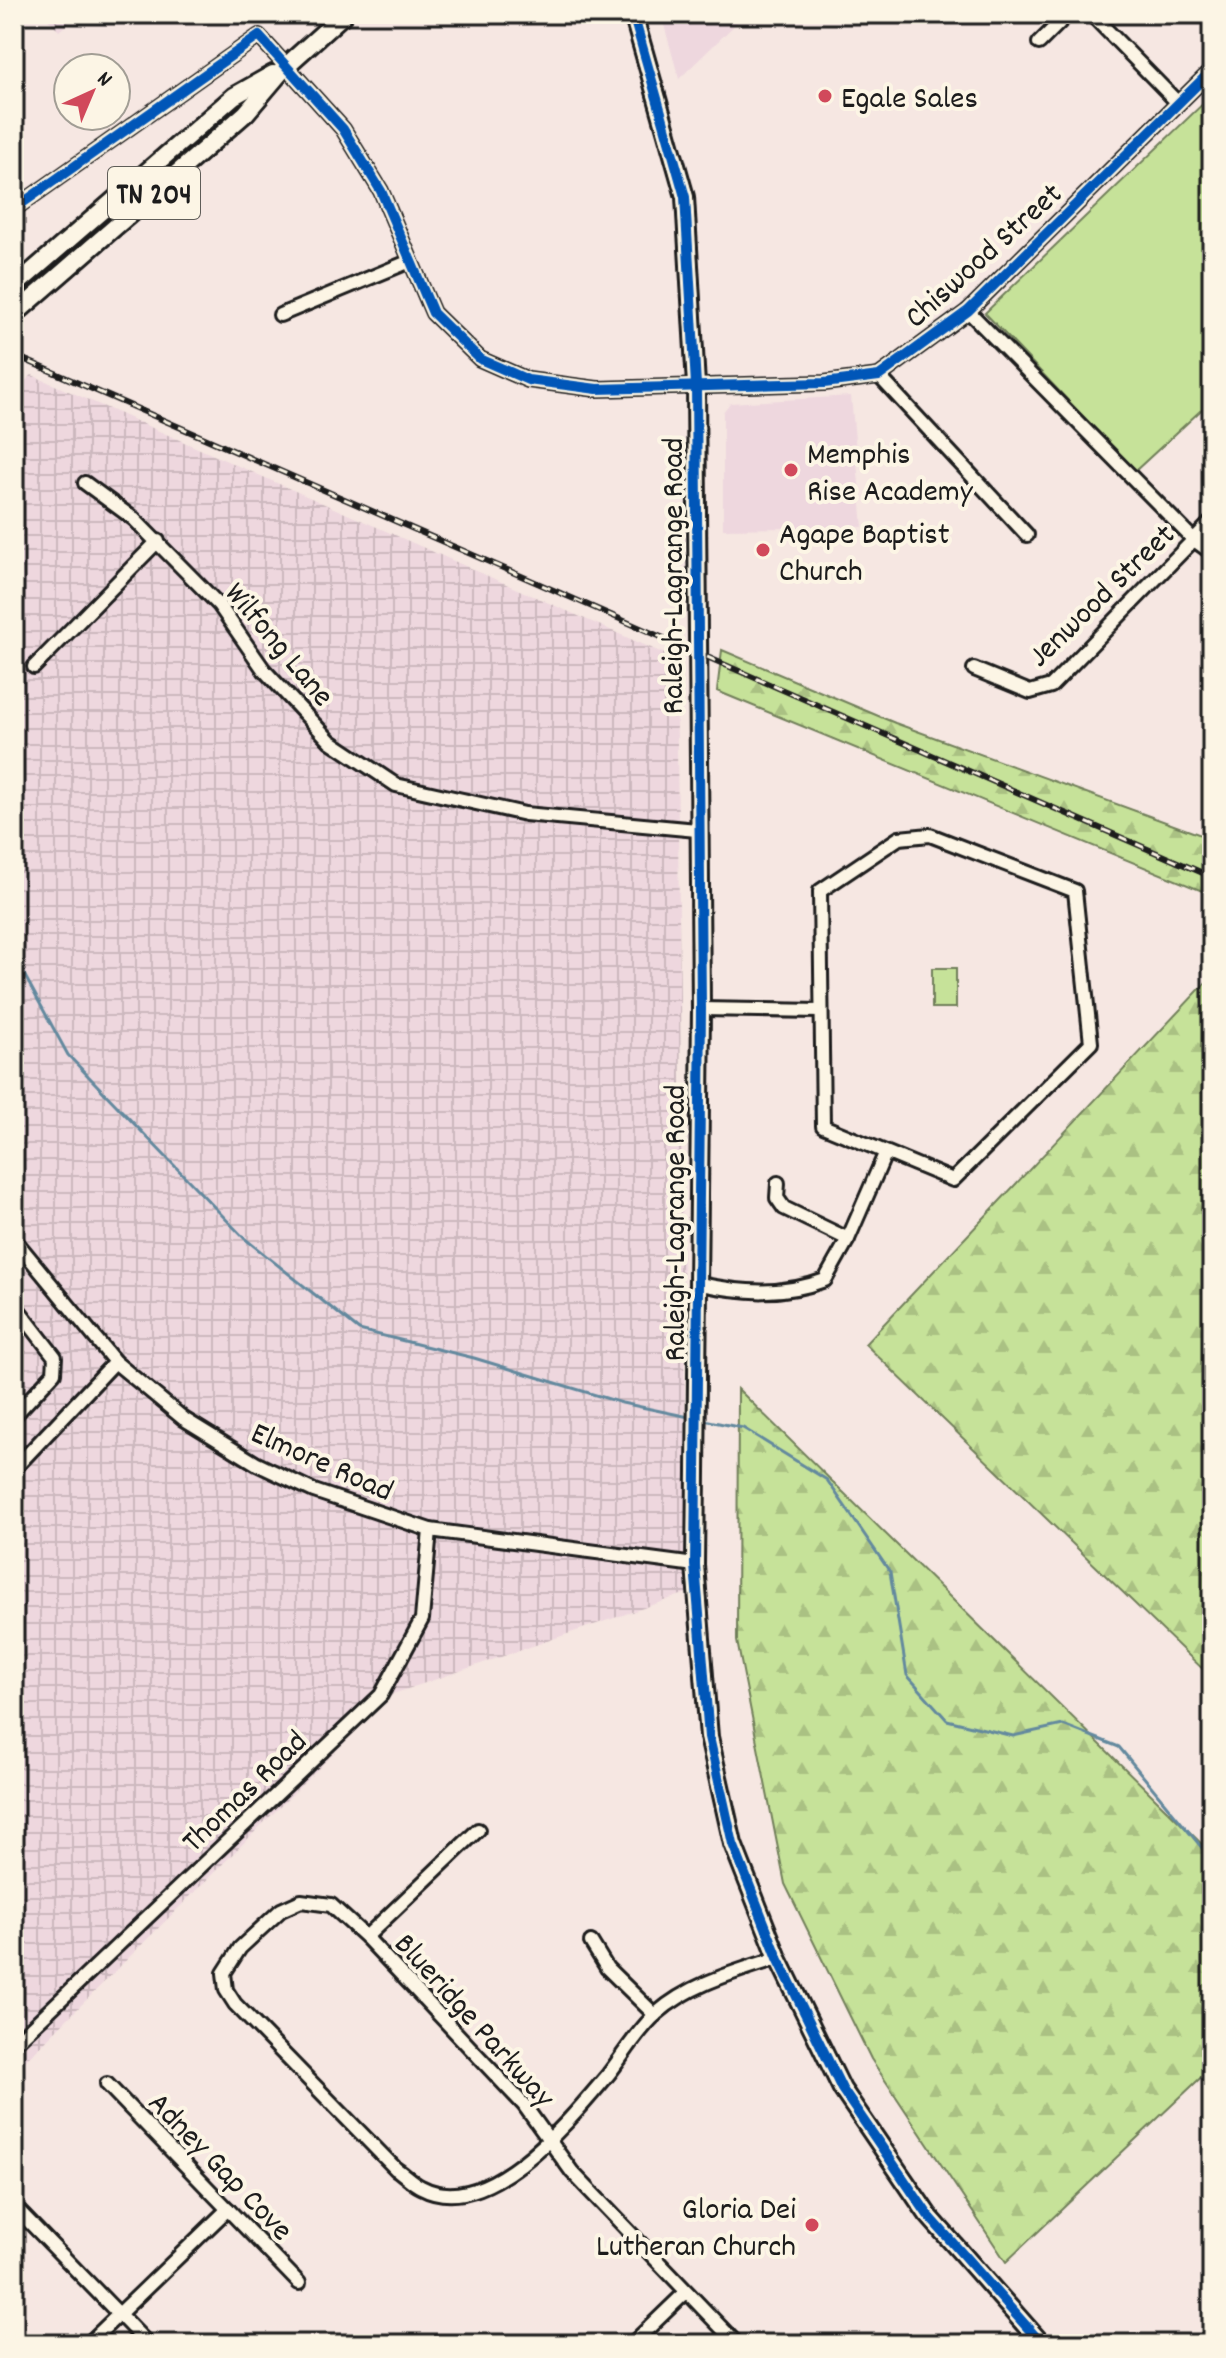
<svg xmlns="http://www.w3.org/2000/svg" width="1226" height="2358" font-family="Dekko,sans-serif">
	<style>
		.built { fill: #eed7de }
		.industrial { fill: url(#industrial-grid) }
		.forest { fill: url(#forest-firs); stroke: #717f5a; stroke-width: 2 }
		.green { fill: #c6e299; stroke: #717f5a; stroke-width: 2 }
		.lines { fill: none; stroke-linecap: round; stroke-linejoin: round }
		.stream { stroke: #63899e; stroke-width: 3 }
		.minor-casing { stroke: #1c1c1c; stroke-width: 18 }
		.major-casing { stroke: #1c1c1c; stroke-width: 22 }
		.minor { stroke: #fcf5e5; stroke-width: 12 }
		.major { stroke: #fcf5e5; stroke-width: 16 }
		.rail-casing { stroke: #1c1c1c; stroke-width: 6 }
		.rail { stroke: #fcf5e5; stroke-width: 3; stroke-dasharray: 9; stroke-linecap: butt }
		.cycleway-casing { stroke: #fcf5e5; stroke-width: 15 }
		.cycleway { stroke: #0057b8; stroke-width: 10 }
		.poi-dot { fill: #d1495b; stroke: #fcf5e5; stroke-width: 3 }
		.labels { text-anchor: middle; stroke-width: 8; stroke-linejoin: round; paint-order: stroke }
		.shield { fill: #fcf5e5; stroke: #5f5d58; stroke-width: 2 }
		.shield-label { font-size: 30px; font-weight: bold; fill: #1c1c1c }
		.poi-label { font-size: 32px; fill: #1c1c1c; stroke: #fcf5e5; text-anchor: start }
		.street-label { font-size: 32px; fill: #1c1c1c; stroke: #fcf5e5 }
	</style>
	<defs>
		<pattern id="industrial-grid" width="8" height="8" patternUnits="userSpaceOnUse" patternTransform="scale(2)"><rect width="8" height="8" fill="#eed7de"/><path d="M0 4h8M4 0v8" fill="none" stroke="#ccb8be"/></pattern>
		<pattern id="forest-firs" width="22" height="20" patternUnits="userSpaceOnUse" patternTransform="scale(2)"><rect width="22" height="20" fill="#c6e299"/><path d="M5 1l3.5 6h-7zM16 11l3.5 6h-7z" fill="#aac183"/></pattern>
	</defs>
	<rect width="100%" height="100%" fill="#f6e7e2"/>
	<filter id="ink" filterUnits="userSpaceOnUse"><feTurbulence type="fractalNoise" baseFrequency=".0125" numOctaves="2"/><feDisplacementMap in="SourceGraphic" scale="16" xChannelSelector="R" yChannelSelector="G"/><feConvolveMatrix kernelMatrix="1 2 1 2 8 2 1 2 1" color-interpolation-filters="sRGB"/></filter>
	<g filter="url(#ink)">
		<!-- built -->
		<g class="built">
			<path d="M661 14H746L679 79Z"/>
			<path d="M851 396 863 527 723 529V412L730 403Z"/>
		</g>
		<!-- industrial -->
		<g class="industrial">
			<path d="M43 14H79L59 31Z"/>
			<path d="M32 375 676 659 687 1593 393 1694 14 2072V391Z"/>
		</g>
		<!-- forest -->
		<g class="forest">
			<path d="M722 650 895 723 1212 839V895L717 691Z"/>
			<path d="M1212 976V1678L865 1344Z"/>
			<path d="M738 1389 1212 1854V2067L1006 2262 871 2059 785 1884 737 1641Z"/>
		</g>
		<!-- green -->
		<g class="green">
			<path d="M1212 95V400L1135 471 985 313Z"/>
			<rect x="932" y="968" width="24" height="40"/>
		</g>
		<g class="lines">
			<!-- stream -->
			<g class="stream">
				<path d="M14 956 68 1055 244 1238 359 1330 474 1358 622 1403 689 1417"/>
				<path d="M704 1420 743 1428 827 1480 890 1572 907 1675 947 1720 1013 1736 1063 1725 1119 1747 1212 1860"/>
			</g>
			<defs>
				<g id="minor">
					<path d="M1091 14 1178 103"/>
					<path d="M1039 43 1068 14"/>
					<path d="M14 209 259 36 343 129 381 191 433 313 480 359 528 380 597 389 824 383 879 376 968 311 1212 70"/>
					<path d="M968 311 1194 540 1212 553"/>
					<path d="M280 315 408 262"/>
					<path d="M879 376 1027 535"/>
					<path d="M85 483 134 519 219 605 264 670 330 741 396 785 525 814 697 830"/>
					<path d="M34 667 158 541"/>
					<path d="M974 669 1030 692 1051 686 1212 521"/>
					<path d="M1210 740 1212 743"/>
					<path d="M930 835 1075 891 1091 1043 953 1180 823 1126 820 891 899 838Z"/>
					<path d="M701 1009 820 1011"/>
					<path d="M778 1183 777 1198 784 1208 848 1239"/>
					<path d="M14 1239 115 1362 184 1419 257 1464 314 1491 430 1530 695 1565"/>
					<path d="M700 1284C743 1293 783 1296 825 1280L848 1239 885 1154"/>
					<path d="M14 1304 55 1357 54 1373 14 1416"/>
					<path d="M14 1469 115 1362"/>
					<path d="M366 1937 478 1830"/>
					<path d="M591 1942 607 1968 655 2015"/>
					<path d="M14 2044 381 1695 422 1619 430 1530"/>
					<path d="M107 2084 299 2283"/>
					<path d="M14 2206 148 2344"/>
					<path d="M88 2344 228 2209"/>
					<path d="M632 2344 686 2292"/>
					<path d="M737 2344 572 2172 524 2105 366 1937 331 1905 301 1901 281 1910 240 1948 224 1973 226 1990 235 2004 396 2169C404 2174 412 2183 421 2187 487 2222 569 2121 607 2076 623 2056 637 2031 656 2014 690 1984 735 1972 778 1958"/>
				</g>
				<g id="major">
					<path d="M633 14 685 197 696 385 701 1009 695 1565 709 1737 733 1844 778 1958 842 2089 928 2215 1042 2344"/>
					<path d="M14 287 234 96 273 74"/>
					<path d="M14 315 246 113 285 67 344 14"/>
				</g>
			</defs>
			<!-- minor casing -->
			<use href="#minor" class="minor-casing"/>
			<!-- major casing -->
			<use href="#major" class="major-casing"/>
			<!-- minor -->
			<use href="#minor" class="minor"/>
			<!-- major -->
			<use href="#major" class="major"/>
			<defs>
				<path id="rail" d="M14 355 1212 877"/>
			</defs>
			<!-- rail casing -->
			<use href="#rail" class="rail-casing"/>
			<!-- rail -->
			<use href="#rail" class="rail"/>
			<defs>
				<g id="cycleway">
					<path d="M633 14 685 197 696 385 701 1009 695 1565 709 1737 733 1844 778 1958 842 2089 928 2215 1042 2344"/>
					<path d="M14 209 259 36 343 129 381 191 433 313 480 359 528 380 597 389 824 383 879 376 968 311 1212 70"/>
				</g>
			</defs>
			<!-- cycleway casing -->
			<use href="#cycleway" class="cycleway-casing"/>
			<!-- cycleway -->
			<use href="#cycleway" class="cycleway"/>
		</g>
	</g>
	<!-- markers -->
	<g class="poi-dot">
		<circle cx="825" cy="96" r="8"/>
		<circle cx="791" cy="470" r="8"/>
		<circle cx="763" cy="550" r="8"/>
		<circle cx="812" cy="2225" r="8"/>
	</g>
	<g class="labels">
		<!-- shield labels -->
		<rect class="shield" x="108" y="167" width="92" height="52" rx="6"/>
		<g class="shield-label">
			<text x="154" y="203">TN 204</text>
		</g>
		<!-- poi labels -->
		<g class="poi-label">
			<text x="841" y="107">Egale Sales</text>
			<text x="807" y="463">Memphis<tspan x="807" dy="37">Rise Academy</tspan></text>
			<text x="779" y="543">Agape Baptist<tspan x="779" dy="37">Church</tspan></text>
			<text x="796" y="2218" text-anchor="end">Gloria Dei<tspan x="796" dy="37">Lutheran Church</tspan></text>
		</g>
		<!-- street labels -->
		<g class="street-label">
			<text transform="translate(982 254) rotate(-42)" y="11">Chiswood Street</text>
			<text transform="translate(671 576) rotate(-90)" y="11">Raleigh-Lagrange Road</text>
			<text transform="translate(1100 594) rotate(-44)" y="11">Jenwood Street</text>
			<text transform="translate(281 643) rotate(50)" y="11">Wilfong Lane</text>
			<text transform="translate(673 1223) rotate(-90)" y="11">Raleigh-Lagrange Road</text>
			<text transform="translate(323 1460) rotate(24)" y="11">Elmore Road</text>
			<text transform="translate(243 1790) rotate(-44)" y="11">Thomas Road</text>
			<text transform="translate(476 2019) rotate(48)" y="11">Blueridge Parkway</text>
			<text transform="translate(222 2165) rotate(46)" y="11">Adney Gap Cove</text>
		</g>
	</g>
	<!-- margin -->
	<rect width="1226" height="2358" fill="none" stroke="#fcf5e5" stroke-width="48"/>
	<rect x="24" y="24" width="1178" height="2310" fill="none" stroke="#1c1c1c" stroke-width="3" filter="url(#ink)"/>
	<!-- north arrow -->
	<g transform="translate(92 92) rotate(44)"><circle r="38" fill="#fcf5e5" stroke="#a29e95" stroke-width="2"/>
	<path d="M0-6L14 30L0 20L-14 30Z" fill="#d1495b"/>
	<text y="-12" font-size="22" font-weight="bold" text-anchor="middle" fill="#1c1c1c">N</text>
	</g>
</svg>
